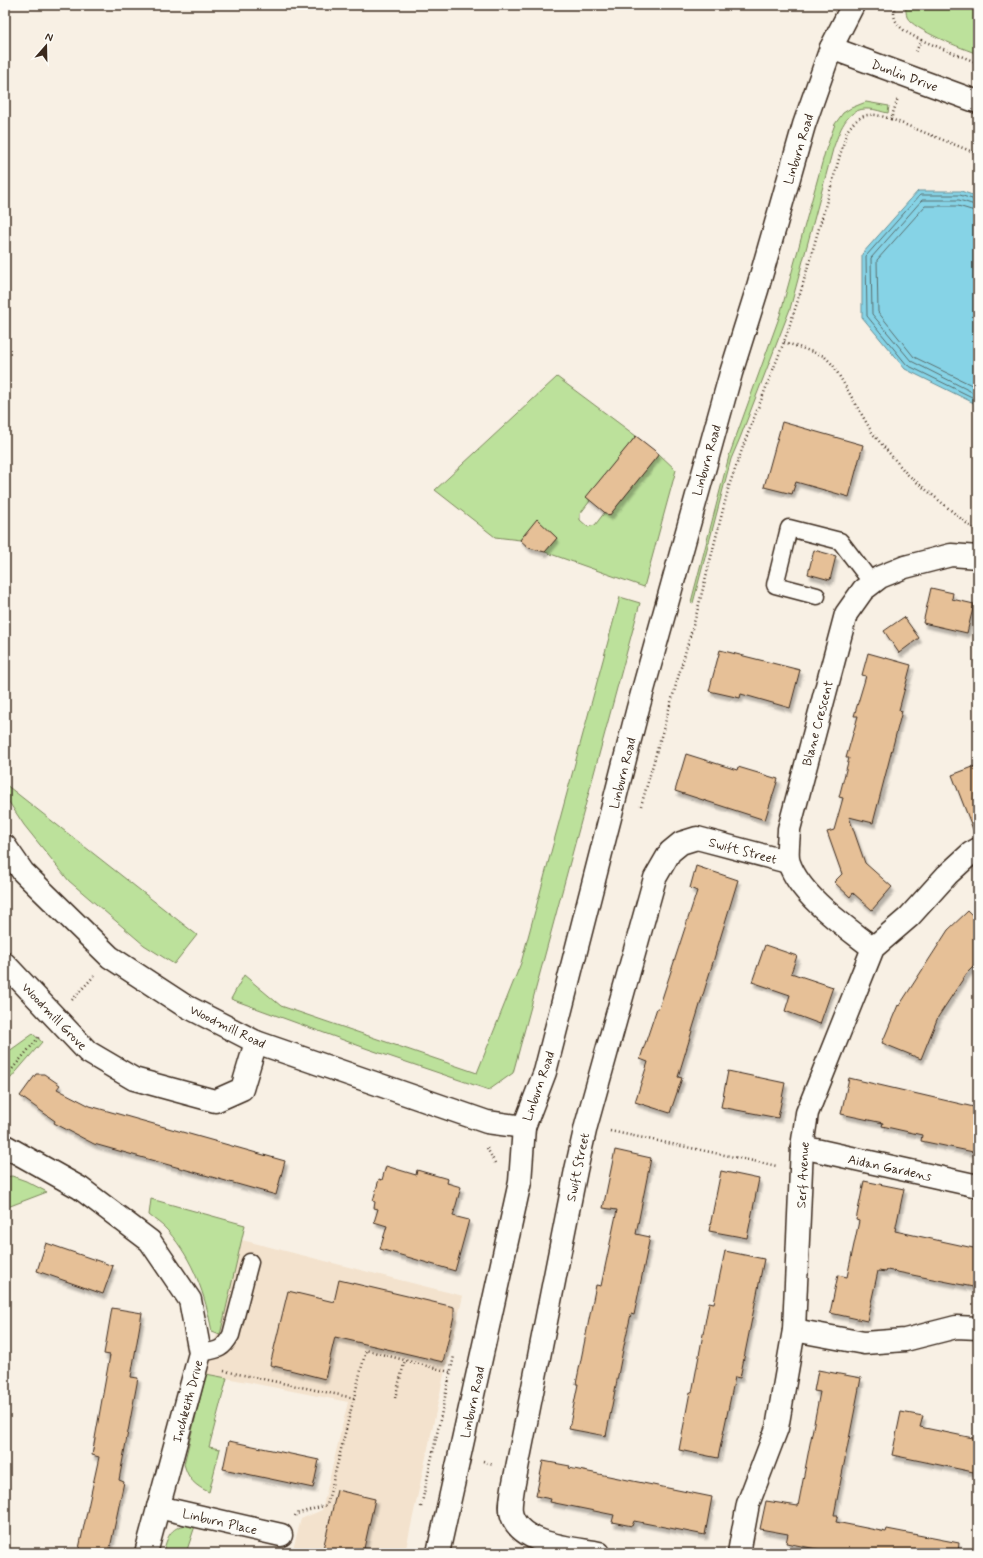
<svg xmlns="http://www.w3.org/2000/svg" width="983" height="1558" font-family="Mynerve,sans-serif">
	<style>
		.built { fill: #f3e2cd }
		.green { fill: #bce19b; stroke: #7c865c }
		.water { fill: #86d3e6; stroke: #688f96 }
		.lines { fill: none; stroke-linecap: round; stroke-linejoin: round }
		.shore { stroke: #596e6e; stroke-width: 1 }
		.building { fill: #e6c097; stroke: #3b2a1e; filter: url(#shadow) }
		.service-casing { stroke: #3b2a1e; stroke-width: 19 }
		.minor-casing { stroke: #3b2a1e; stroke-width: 25 }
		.tertiary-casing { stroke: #3b2a1e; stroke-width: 25 }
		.path { stroke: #3b2a1e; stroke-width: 2.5; stroke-dasharray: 1 3; stroke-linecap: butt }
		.service { stroke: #fdfcf7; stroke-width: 16 }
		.minor { stroke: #fdfcf7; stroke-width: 22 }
		.tertiary { stroke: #fdfcf7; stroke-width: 22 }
		.labels { text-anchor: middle; stroke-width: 3; stroke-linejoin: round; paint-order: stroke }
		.street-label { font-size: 13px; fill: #3b2a1e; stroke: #fdfcf7 }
	</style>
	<defs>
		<filter id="shadow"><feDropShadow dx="2.5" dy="4.5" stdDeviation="1" flood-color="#0004"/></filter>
	</defs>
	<rect width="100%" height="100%" fill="#f8f0e4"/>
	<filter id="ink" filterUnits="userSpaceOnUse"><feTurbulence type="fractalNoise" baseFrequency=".025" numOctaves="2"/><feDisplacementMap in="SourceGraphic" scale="8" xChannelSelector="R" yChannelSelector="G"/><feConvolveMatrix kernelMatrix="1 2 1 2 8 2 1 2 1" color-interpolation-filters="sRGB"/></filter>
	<g filter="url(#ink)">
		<!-- built -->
		<path class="built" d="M242 1240 463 1296 444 1375 405 1553H292L301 1519 322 1510 348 1402 206 1374Z"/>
		<!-- green -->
		<g class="green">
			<path d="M905 5H978V54C964 49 913 30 907 17 906 14 906 9 905 5Z"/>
			<path d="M866 102 889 106 888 113C882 112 875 109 869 109 846 107 839 133 833 149L790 309 740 438 731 459 693 603 691 602 729 456 780 315 825 152 835 124 843 113 851 108Z"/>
			<path d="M557 377 636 436 587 497 590 501 580 514V520L588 527 595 525 605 512 609 516 659 454 676 470 644 587 545 552 557 538 537 520 520 540 495 537 435 490Z"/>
			<path d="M620 597 640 603 513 1073 489 1090 368 1049 231 999 244 975 281 1006 477 1073 521 963Z"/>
			<path d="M5 784 197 935 174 964 144 945 69 881 24 825 5 796Z"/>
			<path d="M33 1034 42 1042 10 1079 5 1080V1054Z"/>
			<path d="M12 1176 26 1181 47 1192 5 1208V1177Z"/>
			<path d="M151 1199 245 1225 220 1335 212 1332C205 1294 194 1261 168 1231 163 1225 155 1220 149 1215Z"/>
			<path d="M206 1374 227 1378 209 1447 220 1449 209 1492C195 1486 188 1479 184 1464Z"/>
			<path d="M196 1523 186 1553H163C169 1530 172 1527 196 1523Z"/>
		</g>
		<!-- water -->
		<path class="water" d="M918 191H961L978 197V405L905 369 862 317V254Z"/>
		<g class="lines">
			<!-- shore -->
			<g class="shore">
				<path d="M978 201 960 195H920L866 256 867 316 907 365 978 400"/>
				<path d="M978 206 959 200H922L871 258 872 314 911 361 978 395"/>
				<path d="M978 212 958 206H925L877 260 878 312 914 357 978 388"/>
			</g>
		</g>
		<!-- building -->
		<g class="building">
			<path d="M782 422 863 445 849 497 796 482 792 494 764 487Z"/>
			<path d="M636 436 659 454 609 516 586 497Z"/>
			<path d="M537 519 557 538 545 552 529 548 520 540Z"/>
			<path d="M814 550 836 556 830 580 808 574Z"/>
			<path d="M931 588 953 593 952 599 974 604 967 633 923 623Z"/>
			<path d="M904 617 919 638 899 653 884 631Z"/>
			<path d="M720 650 800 670 790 708 741 694 740 698 709 691Z"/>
			<path d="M868 653 911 665 899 710 902 711 873 823 849 817 865 863 892 887 872 910 853 893 850 897 834 882 842 874 827 832 834 830 843 798 839 797 849 758H846L858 716H854L866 676 862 675Z"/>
			<path d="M686 754 737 770 738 767 778 779 765 820 675 791Z"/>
			<path d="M978 765V837H976L952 775Z"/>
			<path d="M696 866 738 880 678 1077 682 1078 670 1113 635 1102 648 1062 640 1059 657 1008H659L697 891 690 888Z"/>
			<path d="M968 911 978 921V962L967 973 938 1017 921 1059 882 1043 898 1005 899 1006 948 930Z"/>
			<path d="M765 945 797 956 791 973 833 987 820 1024 785 1011 790 995 752 982Z"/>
			<path d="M728 1071 785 1083 778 1118 721 1107Z"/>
			<path d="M36 1074H44L60 1085 57 1089 90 1106 285 1161 276 1195 94 1144 54 1123 55 1121 20 1096Z"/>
			<path d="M849 1078 978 1108V1153L921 1141 922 1135 882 1126 883 1123 841 1114Z"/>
			<path d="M615 1150 651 1158 636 1234 650 1237 634 1315 631 1314 623 1350 606 1436 569 1429 578 1384H576L596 1285 601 1286 617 1210 603 1208Z"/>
			<path d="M386 1166 416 1175 417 1170 448 1179 447 1183 461 1187 453 1216 469 1220 455 1271 380 1249 387 1226 374 1222 378 1209 374 1208 375 1202 373 1201 379 1179 382 1180Z"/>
			<path d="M721 1171 759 1179 747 1238 709 1231Z"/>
			<path d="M864 1181 904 1189 895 1231 978 1249V1288L887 1270 886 1272 878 1271 867 1321 830 1313 838 1275 847 1277 859 1221 856 1220Z"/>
			<path d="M46 1243 113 1266 103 1294 37 1271Z"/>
			<path d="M725 1251 764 1259 740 1378 735 1377 718 1458 679 1450 690 1392 692 1393 709 1302 714 1303Z"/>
			<path d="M339 1280 454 1307V1316L443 1362 335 1337 325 1379 270 1365 288 1291 334 1302Z"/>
			<path d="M112 1308 142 1313 131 1377 138 1378 119 1480 124 1482 109 1553H78L99 1457 92 1455 110 1355 104 1354Z"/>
			<path d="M818 1370 861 1378 834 1515H838L836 1522 886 1532 887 1529 959 1543 958 1553H837L786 1543 788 1534 760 1529 766 1501 798 1506 820 1392 814 1391Z"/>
			<path d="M901 1412 923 1416 920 1427 978 1439V1473L892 1455Z"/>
			<path d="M229 1441 319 1460 313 1488 223 1469Z"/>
			<path d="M543 1461 570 1466 569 1468 712 1497 705 1535 634 1521 632 1526 612 1522 614 1515 550 1502 551 1499 536 1496Z"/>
			<path d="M337 1490 375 1499 363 1553H322Z"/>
		</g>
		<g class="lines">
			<defs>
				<g id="service">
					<path d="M817 596 775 585 789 528 840 541 872 583"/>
					<path d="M200 1353C217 1350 222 1351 231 1335L250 1262"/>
				</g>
				<g id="minor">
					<path d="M873 948C845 926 801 897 789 863 786 855 789 838 789 829L846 614 863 590 880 577 905 567 951 555 978 557"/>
					<path d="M5 964 88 1052 134 1079 215 1101 242 1089 256 1042"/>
					<path d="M5 1146 80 1188 150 1241 190 1300 200 1353 146 1553"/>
					<path d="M802 1147 978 1186"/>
					<path d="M794 1330 864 1343 905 1340 956 1327 978 1328"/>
					<path d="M158 1507 281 1535"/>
					<path d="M599 1553C573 1548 522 1545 512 1516 509 1508 512 1496 513 1488L576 1170 586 1126 655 878 670 852 681 843 697 838 788 862"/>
					<path d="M739 1553 748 1504 777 1428 794 1330 802 1147 807 1113 873 948 909 917 947 875 971 853 978 849"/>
				</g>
				<g id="tertiary">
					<path d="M831 48 978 102"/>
					<path d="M5 846 23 872 110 957 182 1004 256 1042 487 1122 524 1127"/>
					<path d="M438 1553 520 1182 524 1127 545 1072 638 708 731 373 757 290 804 125 831 48 853 5"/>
				</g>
			</defs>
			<!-- service casing -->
			<use href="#service" class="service-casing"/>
			<!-- minor casing -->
			<use href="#minor" class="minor-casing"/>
			<!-- tertiary casing -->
			<use href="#tertiary" class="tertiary-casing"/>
			<!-- path -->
			<g class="path">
				<path d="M895 5C890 25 905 32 921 40L915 54"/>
				<path d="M921 40 978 63"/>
				<path d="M891 119 978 154"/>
				<path d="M784 342 824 356 833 365 873 434 907 474 976 531"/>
				<path d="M641 806 697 612 729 486 745 441 784 342 800 294 847 131C861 112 870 112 891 119L898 98"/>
				<path d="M72 1000 94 976"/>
				<path d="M5 1091 8 1074 39 1037"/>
				<path d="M610 1131 777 1166"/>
				<path d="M487 1148 496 1165"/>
				<path d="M224 1371 354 1398"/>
				<path d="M395 1398 405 1360"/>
				<path d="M483 1461 493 1464"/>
				<path d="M421 1507 454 1356"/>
				<path d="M295 1516 296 1514 327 1505 366 1350 450 1372"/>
			</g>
			<!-- service -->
			<use href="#service" class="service"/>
			<!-- minor -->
			<use href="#minor" class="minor"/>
			<!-- tertiary -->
			<use href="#tertiary" class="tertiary"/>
		</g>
	</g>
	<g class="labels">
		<!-- street labels -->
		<g class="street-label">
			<text transform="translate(905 75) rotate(20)" y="5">Dunlin Drive</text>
			<text transform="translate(798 149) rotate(-73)" y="5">Linburn Road</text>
			<text transform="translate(706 460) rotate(-74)" y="5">Linburn Road</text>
			<text transform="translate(817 723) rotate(-75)" y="5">Blane Crescent</text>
			<text transform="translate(622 773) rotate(-76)" y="5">Linburn Road</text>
			<text transform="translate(743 850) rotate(15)" y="5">Swift Street</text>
			<text transform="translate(55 1016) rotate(46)" y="5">Woodmill Grove</text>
			<text transform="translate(228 1026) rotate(26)" y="5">Woodmill Road</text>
			<text transform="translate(538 1086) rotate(-71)" y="5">Linburn Road</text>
			<text transform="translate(577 1167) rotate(-78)" y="5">Swift Street</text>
			<text transform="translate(890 1167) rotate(12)" y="5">Aidan Gardens</text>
			<text transform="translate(802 1175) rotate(-87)" y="5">Serf Avenue</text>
			<text transform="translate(187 1401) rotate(-75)" y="5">Inchkeith Drive</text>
			<text transform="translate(472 1402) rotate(-78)" y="5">Linburn Road</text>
			<text transform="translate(220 1521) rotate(13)" y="5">Linburn Place</text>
		</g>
	</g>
	<!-- margin -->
	<rect width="983" height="1558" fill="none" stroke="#fdfcf7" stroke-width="20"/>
	<rect x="10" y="10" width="963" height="1538" fill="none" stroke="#3b2a1e" stroke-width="1.5" filter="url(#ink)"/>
	<!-- north arrow -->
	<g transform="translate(46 46) rotate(20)" stroke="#fdfcf7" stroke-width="3" paint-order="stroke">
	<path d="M0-3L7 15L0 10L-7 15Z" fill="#3b2a1e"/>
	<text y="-6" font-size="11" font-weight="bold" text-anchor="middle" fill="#3b2a1e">N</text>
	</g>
</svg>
